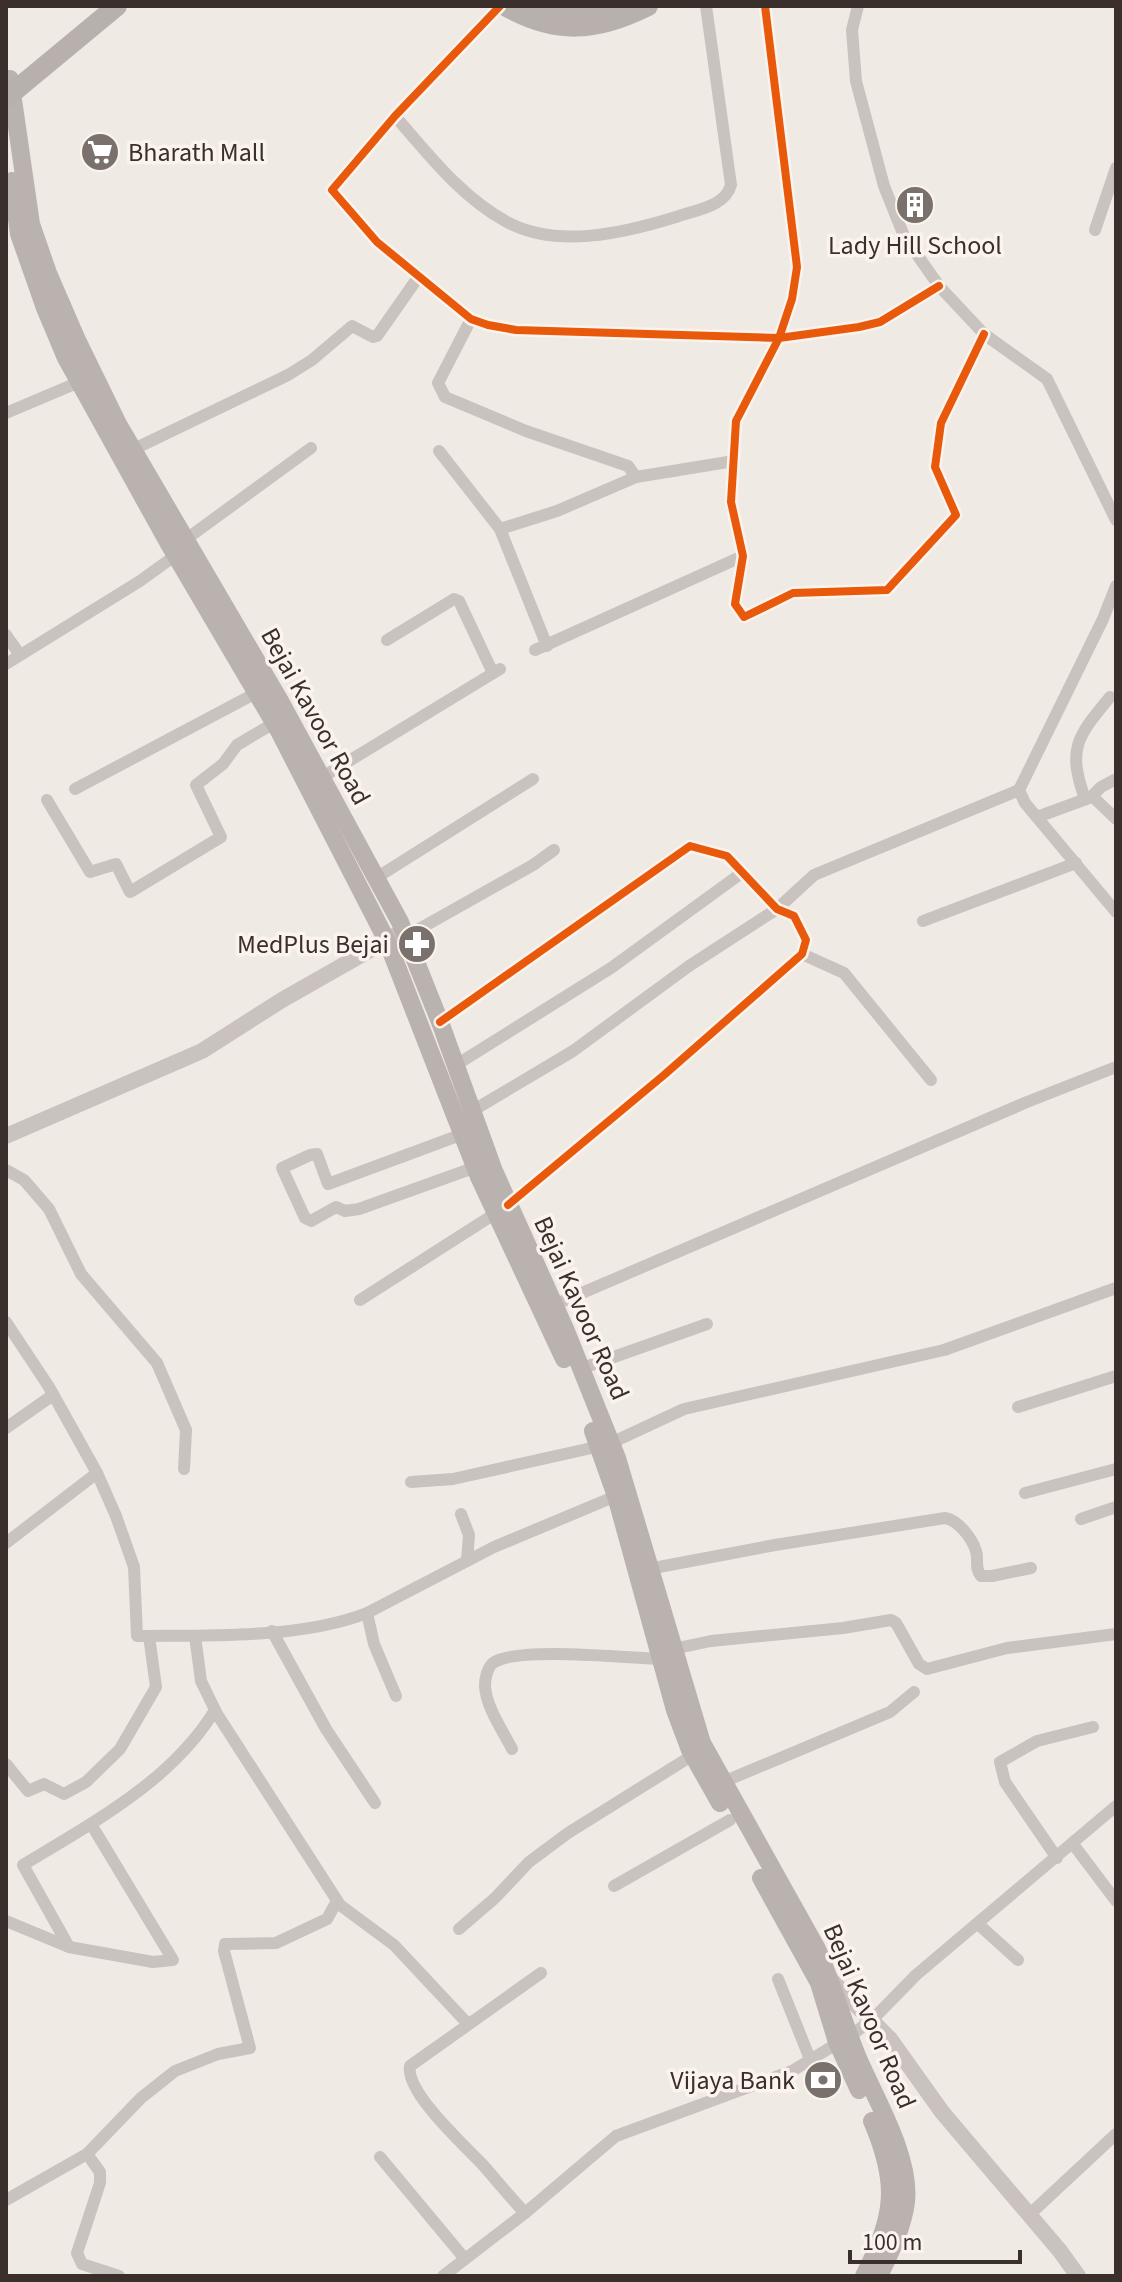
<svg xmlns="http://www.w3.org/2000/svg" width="1122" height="2282" font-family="'Source Sans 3',sans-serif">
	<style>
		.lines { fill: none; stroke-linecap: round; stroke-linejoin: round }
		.minor { stroke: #c9c2be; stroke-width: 12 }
		.tertiary { stroke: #c9c2be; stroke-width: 16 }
		.secondary { stroke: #bab2ae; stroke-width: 18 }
		.primary { stroke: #b8b0ad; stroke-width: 20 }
		.cycleway-casing { stroke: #fbf4ee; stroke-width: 13 }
		.cycleway { stroke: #e8590c; stroke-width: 8 }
		.labels { text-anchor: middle; stroke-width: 7; stroke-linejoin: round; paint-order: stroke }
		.poi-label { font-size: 26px; fill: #3b2f2b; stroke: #fbf4ee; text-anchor: end }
		.street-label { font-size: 26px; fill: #3b2f2b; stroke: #fbf4ee }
	</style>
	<rect width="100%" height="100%" fill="#f0eae5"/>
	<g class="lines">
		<!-- minor -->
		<g class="minor">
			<path d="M500 6 395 116 332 190 377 242 471 319 488 325 516 330 779 338 859 327 880 322 939 286"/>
			<path d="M765 6 797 267 792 299 779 338 736 421 731 502 743 556 735 604 744 617 793 593 887 590 956 515 935 467 941 423 984 334"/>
			<path d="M858 6 852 30 856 81 884 186 904 236 939 286 984 334 1047 379 1116 520"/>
			<path d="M395 116C428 154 461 197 507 222 557 249 624 233 676 217 695 210 725 207 731 185L706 6"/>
			<path d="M1095 230 1116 168"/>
			<path d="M471 319 438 383 445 397 526 431 628 466 636 477"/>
			<path d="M6 413 84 380"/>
			<path d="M132 450 288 375 312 360 352 326 373 337 377 336 419 276"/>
			<path d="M439 451 500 529 547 646"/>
			<path d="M500 529 557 511 636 477 734 461"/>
			<path d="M185 540 311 448"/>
			<path d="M1116 586 1103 619 1019 790 1025 803 1116 912"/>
			<path d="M6 635 20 655"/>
			<path d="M387 640 454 599 459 601 493 673"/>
			<path d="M535 650 743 556"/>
			<path d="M6 664 140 581 176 555"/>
			<path d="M321 778 500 669"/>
			<path d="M1116 779 1101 787 1092 796 1116 819"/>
			<path d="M75 789 256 693"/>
			<path d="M1085 799C1067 748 1077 737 1110 697"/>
			<path d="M47 800 90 872 116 864 130 892 221 837 196 785 223 764 237 745 274 723"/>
			<path d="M1037 817 1089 798"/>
			<path d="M376 878 533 779"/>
			<path d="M923 921 1076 863"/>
			<path d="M405 937 533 865 554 850"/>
			<path d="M802 954 844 973 931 1080"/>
			<path d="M440 1022 690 846 727 856 777 909 794 916 806 940 802 954 664 1075 508 1205"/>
			<path d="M456 1065 611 968 743 872"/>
			<path d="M472 1111 573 1051 689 966 777 909 814 875 1019 790"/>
			<path d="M463 1134 328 1184 317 1154 310 1155 282 1168 305 1218 311 1221 336 1207 345 1211 359 1209 476 1167"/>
			<path d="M6 1170 24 1180 49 1209 81 1274 157 1363 186 1430 184 1469"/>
			<path d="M360 1300 496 1213"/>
			<path d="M554 1305 1027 1102 1116 1067"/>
			<path d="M6 1322 49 1387 97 1473 116 1516 134 1567 137 1636C207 1635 301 1639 367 1613L494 1547 616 1496"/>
			<path d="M580 1369 707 1324"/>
			<path d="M1018 1407 1116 1376"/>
			<path d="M6 1428 53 1395"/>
			<path d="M611 1443 684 1409 944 1350 1116 1288"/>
			<path d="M411 1482 453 1479 596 1447 601 1453"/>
			<path d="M1025 1493 1116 1469"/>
			<path d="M461 1514 469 1535 467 1561"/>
			<path d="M1081 1519 1116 1507"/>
			<path d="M6 1543 97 1473"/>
			<path d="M643 1570 775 1545 945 1518C958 1520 972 1538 976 1551 979 1560 974 1567 981 1576H992L1031 1568"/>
			<path d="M367 1613 374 1644 396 1696"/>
			<path d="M272 1631 326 1729 375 1803"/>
			<path d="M195 1636 201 1681 217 1714 340 1905 394 1945 468 2024"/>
			<path d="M673 1649 711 1641 843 1628 891 1620 896 1623 919 1664 927 1669 1007 1648 1116 1634"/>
			<path d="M512 1749C503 1731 486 1707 485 1686 485 1679 487 1668 493 1663 515 1646 629 1658 660 1659"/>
			<path d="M6 1764 28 1791 44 1784 64 1794 86 1782 120 1749 156 1687 149 1636"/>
			<path d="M723 1782 890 1712 914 1692"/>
			<path d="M1073 1844 1116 1901"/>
			<path d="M1057 1858 1005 1782 1000 1762 1037 1741 1093 1727"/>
			<path d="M614 1886 730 1820"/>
			<path d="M6 1921 69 1947 153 1962 173 1960 91 1824"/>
			<path d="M978 1924 1018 1960"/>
			<path d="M459 1929 495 1898 529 1862 568 1833 693 1755"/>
			<path d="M69 1947 23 1865C92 1823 172 1781 215 1710"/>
			<path d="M778 1979 810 2059"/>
			<path d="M87 2154 100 2172V2183L77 2253 82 2264 119 2276"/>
			<path d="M380 2157 465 2259"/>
			<path d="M6 2200 87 2154 141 2098 175 2071 218 2054 250 2048 224 1951 225 1944 276 1943 327 1919 337 1901"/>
			<path d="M525 2213C510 2197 497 2181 483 2165 465 2146 405 2092 410 2066L541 1973"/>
			<path d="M1029 2215 1116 2134"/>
			<path d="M443 2276 525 2213 616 2136 792 2071 851 2035 871 2021 916 1975 1116 1806"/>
		</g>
		<!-- tertiary -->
		<g class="tertiary">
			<path d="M6 1136 202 1051 282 1000 398 934"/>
			<path d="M827 1980 830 1979 890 2039 942 2112 1060 2251 1078 2276"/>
		</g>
		<!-- secondary -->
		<g class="secondary">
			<path d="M10 79 31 224 48 273 77 340 118 424 280 701 400 922 440 1022 494 1171 566 1331 617 1458 702 1743 817 1949C833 1985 843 2022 858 2058 875 2098 911 2157 906 2202 903 2227 890 2253 879 2276"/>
			<path d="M12 181 19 234 45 308 66 358 169 544 279 731 387 941 479 1177 564 1359"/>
			<path d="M593 1431 616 1496 675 1710 690 1750 720 1803"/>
			<path d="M761 1878 819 1983 837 2042 859 2090"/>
			<path d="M864 2276C895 2215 899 2184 872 2121"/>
		</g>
		<!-- primary -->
		<g class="primary">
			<path d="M505 6C556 35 596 32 648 6"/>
			<path d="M541 6 581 13 615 6"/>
			<path d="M6 98 117 6"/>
		</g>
		<defs>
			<g id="cycleway">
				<path d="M500 6 395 116 332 190 377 242 471 319 488 325 516 330 779 338 859 327 880 322 939 286"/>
				<path d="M765 6 797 267 792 299 779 338 736 421 731 502 743 556 735 604 744 617 793 593 887 590 956 515 935 467 941 423 984 334"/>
				<path d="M440 1022 690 846 727 856 777 909 794 916 806 940 802 954 664 1075 508 1205"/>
			</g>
		</defs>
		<!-- cycleway casing -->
		<use href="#cycleway" class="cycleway-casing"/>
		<!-- cycleway -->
		<use href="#cycleway" class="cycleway"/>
	</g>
	<!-- icons -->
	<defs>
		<symbol id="supermarket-disc" viewBox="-11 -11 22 22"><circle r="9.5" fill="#7a706c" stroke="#fbf4ee"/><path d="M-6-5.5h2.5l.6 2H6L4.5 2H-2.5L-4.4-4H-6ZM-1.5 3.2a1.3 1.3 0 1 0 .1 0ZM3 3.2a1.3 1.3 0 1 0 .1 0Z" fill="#fff"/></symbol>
		<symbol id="building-disc" viewBox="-11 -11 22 22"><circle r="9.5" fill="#7a706c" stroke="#fbf4ee"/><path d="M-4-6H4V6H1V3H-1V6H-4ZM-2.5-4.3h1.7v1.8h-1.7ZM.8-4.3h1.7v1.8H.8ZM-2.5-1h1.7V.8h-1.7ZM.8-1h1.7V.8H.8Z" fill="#fff"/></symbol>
		<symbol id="pharmacy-disc" viewBox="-11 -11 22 22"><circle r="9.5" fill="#7a706c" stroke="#fbf4ee"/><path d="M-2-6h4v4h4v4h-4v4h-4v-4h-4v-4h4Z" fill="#fff"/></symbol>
		<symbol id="bank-disc" viewBox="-11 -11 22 22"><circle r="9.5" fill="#7a706c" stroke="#fbf4ee"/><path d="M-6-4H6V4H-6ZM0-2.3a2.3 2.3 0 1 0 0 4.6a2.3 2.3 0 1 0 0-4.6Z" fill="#fff"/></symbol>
	</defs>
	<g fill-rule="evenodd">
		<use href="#supermarket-disc" x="78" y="130" width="44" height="44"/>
		<use href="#building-disc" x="893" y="183" width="44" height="44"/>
		<use href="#pharmacy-disc" x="395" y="922" width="44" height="44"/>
		<use href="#bank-disc" x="801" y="2058" width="44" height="44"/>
	</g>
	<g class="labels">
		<!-- poi labels -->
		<g class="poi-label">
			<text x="128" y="161" text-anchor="start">Bharath Mall</text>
			<text x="915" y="254" text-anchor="middle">Lady Hill School</text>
			<text x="389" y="953">MedPlus Bejai</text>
			<text x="795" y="2089">Vijaya Bank</text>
		</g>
		<!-- street labels -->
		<g class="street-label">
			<text transform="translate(316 716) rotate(61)" y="9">Bejai Kavoor Road</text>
			<text transform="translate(582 1308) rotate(66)" y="9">Bejai Kavoor Road</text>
			<text transform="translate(870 2016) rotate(67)" y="9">Bejai Kavoor Road</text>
		</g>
	</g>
	<!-- border -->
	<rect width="1122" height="2282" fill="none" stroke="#3b2f2b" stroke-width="16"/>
	<!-- scale -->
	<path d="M850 2250v12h170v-12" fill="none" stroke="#3b2f2b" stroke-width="4"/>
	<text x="862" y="2250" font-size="24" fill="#3b2f2b" stroke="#fbf4ee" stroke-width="6" paint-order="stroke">100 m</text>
</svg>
